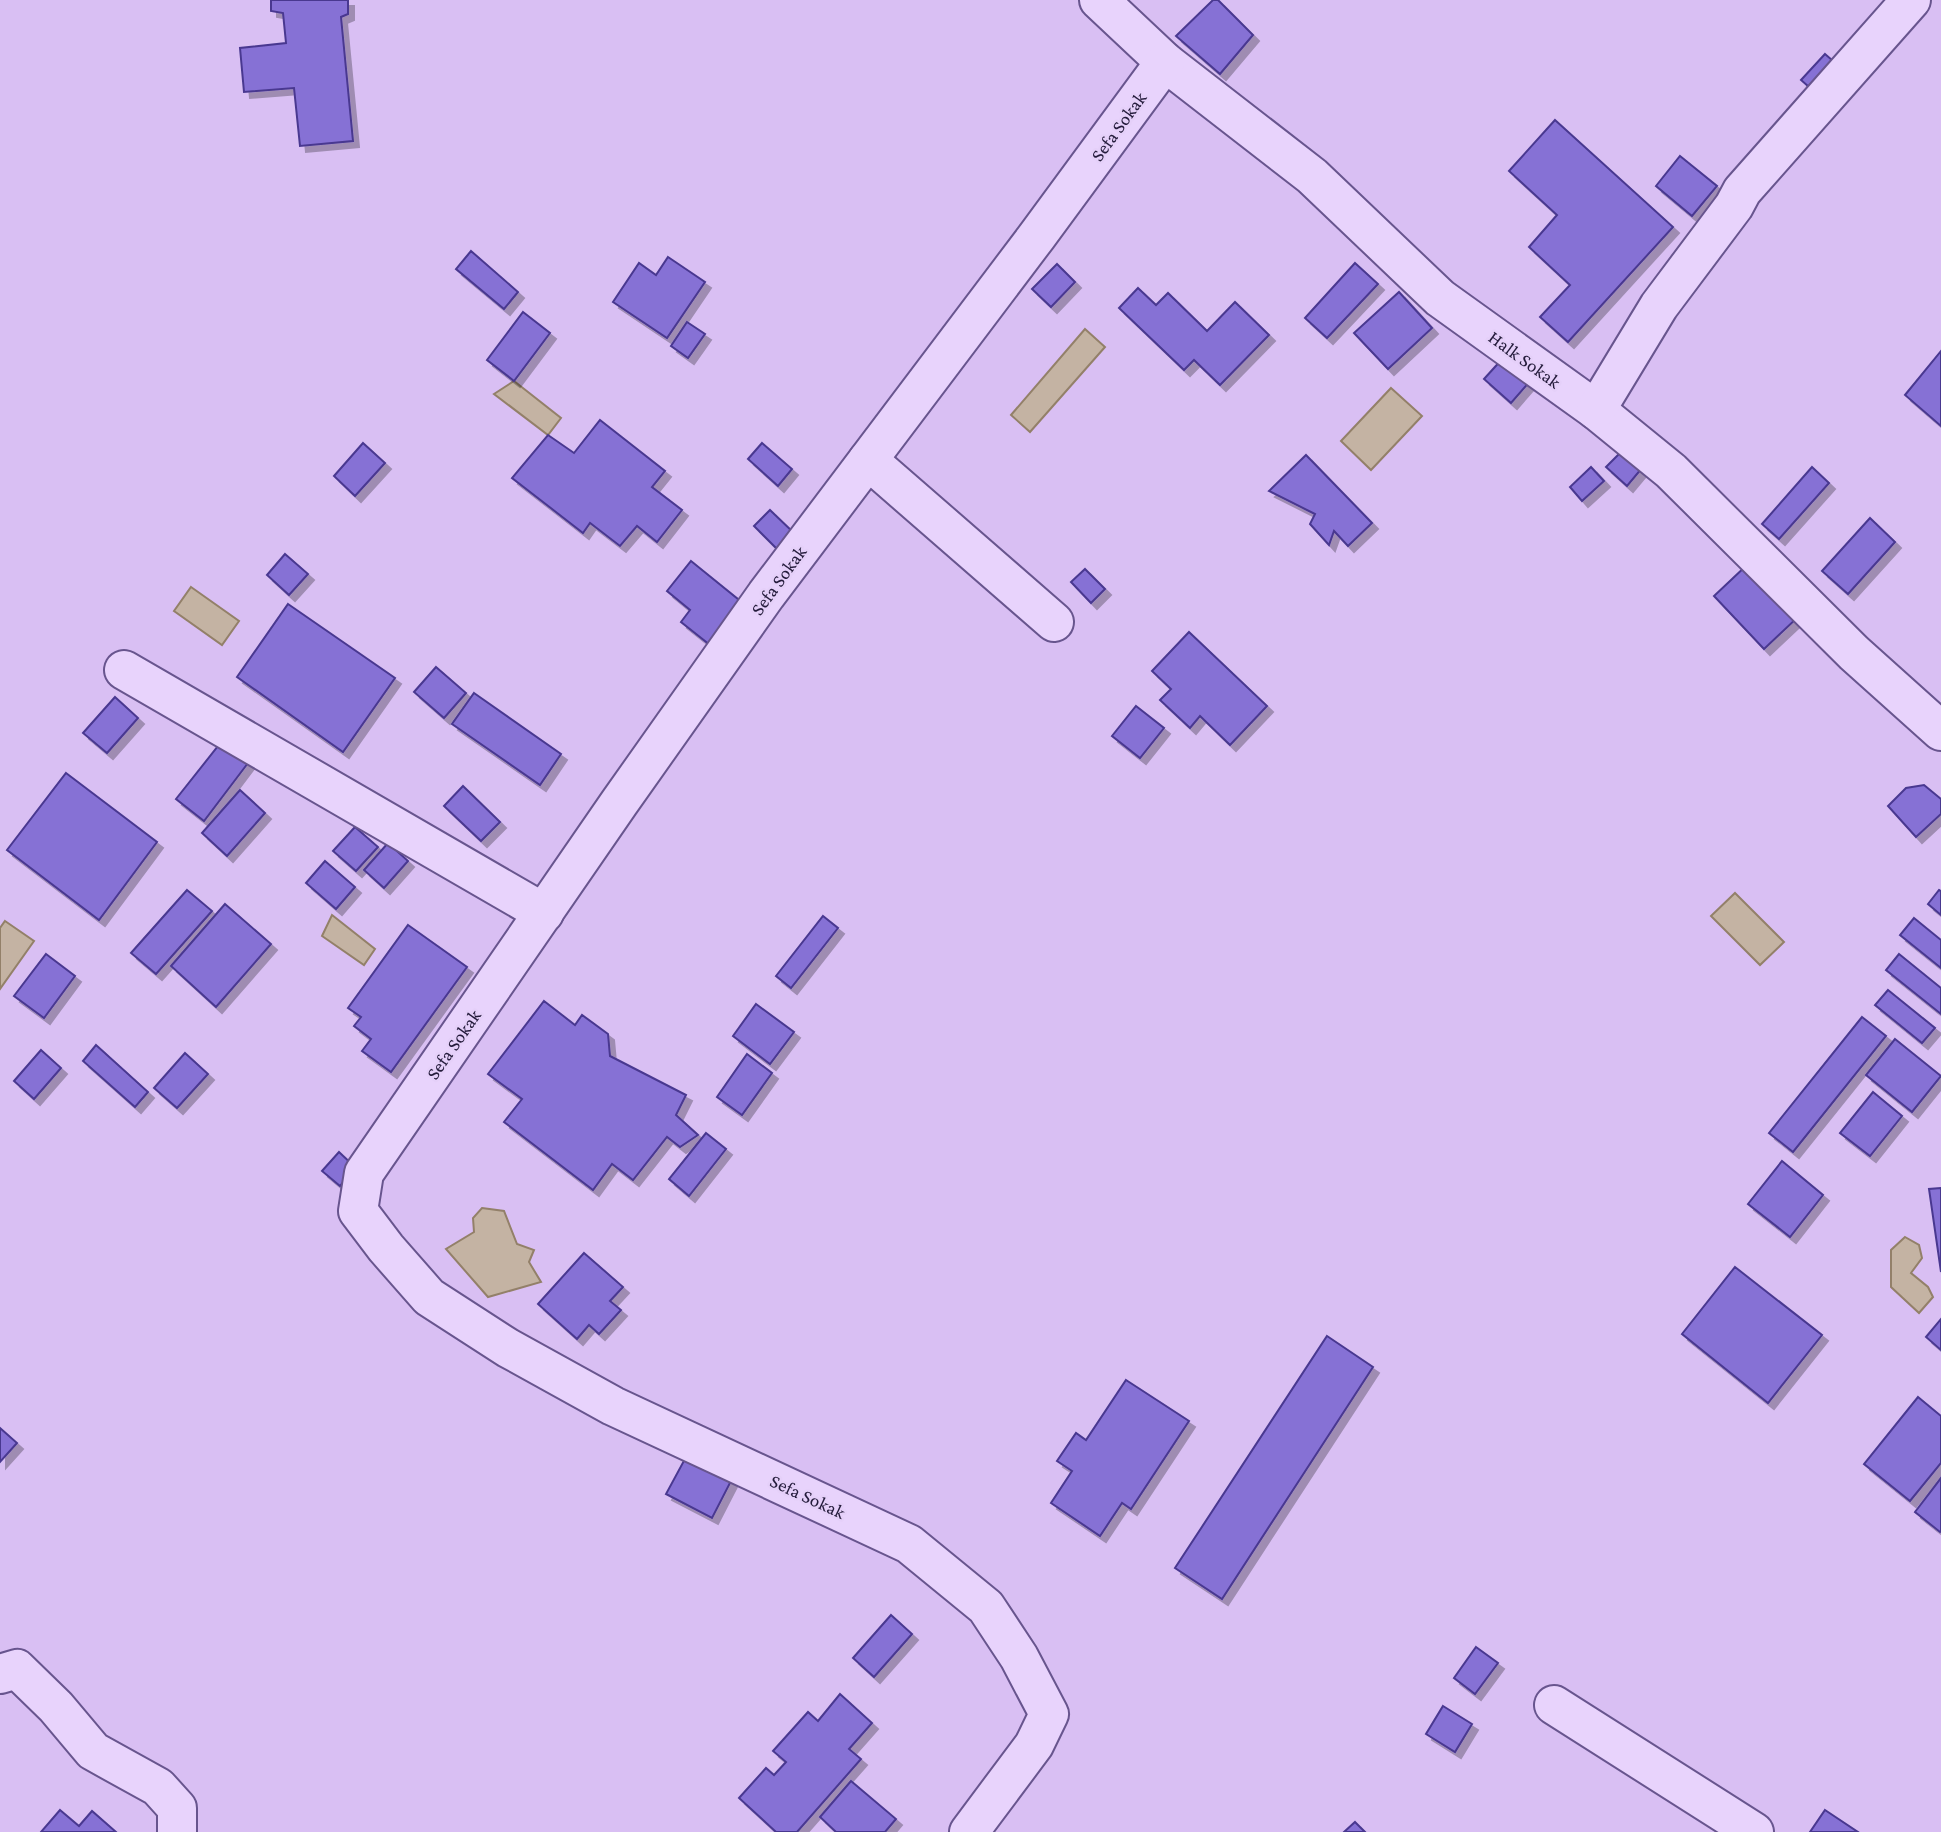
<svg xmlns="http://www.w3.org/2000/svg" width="1941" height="1832" font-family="'Crimson Pro',serif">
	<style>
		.water { fill: #c4b3a3; stroke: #938069; stroke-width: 2 }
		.building { fill: #8671d5; stroke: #493890; stroke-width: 2; filter: url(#shadow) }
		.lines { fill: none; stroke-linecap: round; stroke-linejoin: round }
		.minor-casing { stroke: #68558e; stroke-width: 42 }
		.minor { stroke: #e8d3fc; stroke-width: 38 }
		.labels { text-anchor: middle; stroke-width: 5; stroke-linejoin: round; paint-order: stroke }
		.street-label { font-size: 19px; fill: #241b3b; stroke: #e5d0f9 }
	</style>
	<defs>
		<filter id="shadow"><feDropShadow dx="6" dy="6" stdDeviation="0" flood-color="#0004"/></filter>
	</defs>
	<rect width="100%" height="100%" fill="#d9bff3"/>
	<!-- water -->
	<g class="water">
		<path d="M1085 329 1105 347 1030 432 1011 415Z"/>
		<path d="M514 381 561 418 548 435 494 394Z"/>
		<path d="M1391 388 1422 416 1371 470 1341 441Z"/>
		<path d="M191 587 239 621 222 645 174 611Z"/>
		<path d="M1735 893 1784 942 1760 965 1711 916Z"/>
		<path d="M332 915 375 949 364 965 322 936Z"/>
		<path d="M5 921 34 941 0 989V928Z"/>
		<path d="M482 1208 504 1211 517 1244 534 1250 529 1262 541 1282 488 1297 446 1249 474 1232 473 1218Z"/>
		<path d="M1905 1237 1919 1245 1922 1258 1911 1273 1928 1287 1933 1297 1919 1313 1891 1287V1250Z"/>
	</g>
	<!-- building -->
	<g class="building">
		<path d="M271 0H348V14L341 17 353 141 300 146 294 88 244 92 240 48 286 43 283 13 271 11Z"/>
		<path d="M1213 0H1218L1253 35 1220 74 1176 36Z"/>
		<path d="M1825 54 1840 67 1817 94 1801 80Z"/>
		<path d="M1555 120 1673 227 1568 342 1540 317 1570 285 1529 247 1557 215 1509 171Z"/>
		<path d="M1680 156 1717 186 1692 216 1656 186Z"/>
		<path d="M471 251 518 292 504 309 456 269Z"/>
		<path d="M668 257 705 282 667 338 613 302 639 263 656 275Z"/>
		<path d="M1355 263 1378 284 1327 338 1305 318Z"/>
		<path d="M1057 264 1075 282 1051 307 1032 289Z"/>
		<path d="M1138 288 1156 305 1168 293 1207 331 1235 302 1269 335 1220 385 1194 360 1184 370 1119 308Z"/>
		<path d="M1399 292 1432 328 1388 369 1354 333Z"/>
		<path d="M523 312 550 333 514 381 487 360Z"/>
		<path d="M687 322 705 334 688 358 671 346Z"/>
		<path d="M1941 351V426L1905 395Z"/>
		<path d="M1504 357 1531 380 1511 403 1484 379Z"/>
		<path d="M600 420 665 471 652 487 682 510 657 542 637 526 620 546 590 523 583 533 512 478 548 435 574 453Z"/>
		<path d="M363 443 385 463 355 496 334 476Z"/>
		<path d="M762 443 792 469 778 486 748 459Z"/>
		<path d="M1623 450 1642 468 1627 486 1606 467Z"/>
		<path d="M1306 455 1372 523 1348 546 1334 531 1329 545 1310 524 1315 514 1269 491Z"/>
		<path d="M1591 467 1604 481 1582 501 1570 487Z"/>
		<path d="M1812 467 1829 483 1779 539 1762 524Z"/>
		<path d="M770 510 795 534 779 551 754 526Z"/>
		<path d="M1870 518 1895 542 1848 594 1822 571Z"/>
		<path d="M285 554 308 574 289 595 267 575Z"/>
		<path d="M691 561 744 604 710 645 681 622 690 610 667 591Z"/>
		<path d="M1748 564 1798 617 1764 649 1714 596Z"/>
		<path d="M1085 569 1105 589 1091 603 1071 582Z"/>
		<path d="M288 604 395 678 343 752 237 677Z"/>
		<path d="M1189 632 1267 706 1230 745 1200 716 1190 728 1160 700 1171 689 1152 671Z"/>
		<path d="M436 667 466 693 444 718 414 692Z"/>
		<path d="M474 693 561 754 540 785 452 724Z"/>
		<path d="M115 697 138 718 107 753 83 733Z"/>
		<path d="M1136 706 1164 728 1140 758 1112 736Z"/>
		<path d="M222 741 248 763 204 821 176 799Z"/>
		<path d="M66 773 157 842 99 920 7 850Z"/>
		<path d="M1924 785 1941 799V814L1916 837 1888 806 1906 788Z"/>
		<path d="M463 786 500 822 481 841 444 806Z"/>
		<path d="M240 790 265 813 227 856 202 833Z"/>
		<path d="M355 827 378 847 356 871 333 851Z"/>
		<path d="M388 843 408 861 384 888 364 870Z"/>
		<path d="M325 861 355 887 336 909 306 883Z"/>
		<path d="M187 890 212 911 156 974 131 953Z"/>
		<path d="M1939 890 1941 891V915L1928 904Z"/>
		<path d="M225 904 271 944 216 1007 171 966Z"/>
		<path d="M823 916 838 928 791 988 776 976Z"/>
		<path d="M1914 918 1941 940V968L1900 935Z"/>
		<path d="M408 925 467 967 391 1072 362 1051 371 1039 354 1026 361 1017 348 1008Z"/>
		<path d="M46 954 75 976 44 1018 14 996Z"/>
		<path d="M1899 954 1941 988V1014L1886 970Z"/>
		<path d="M1888 990 1935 1028 1922 1043 1875 1005Z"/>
		<path d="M544 1001 575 1025 582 1015 608 1034 610 1056 686 1095 676 1115 698 1135 680 1147 667 1137 633 1180 612 1164 593 1190 504 1122 522 1099 488 1074Z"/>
		<path d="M756 1004 794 1032 770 1064 733 1036Z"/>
		<path d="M1862 1017 1886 1036 1793 1152 1769 1133Z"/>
		<path d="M1895 1039 1941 1076 1912 1112 1866 1075Z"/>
		<path d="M96 1045 148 1092 135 1107 83 1061Z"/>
		<path d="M41 1050 61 1068 34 1099 14 1081Z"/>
		<path d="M185 1053 208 1074 177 1108 154 1088Z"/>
		<path d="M747 1054 772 1073 742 1115 717 1097Z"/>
		<path d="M1873 1092 1902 1116 1870 1156 1840 1133Z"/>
		<path d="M706 1133 726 1149 689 1196 669 1179Z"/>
		<path d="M339 1152 356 1168 340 1186 322 1171Z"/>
		<path d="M1782 1161 1823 1195 1790 1237 1748 1204Z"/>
		<path d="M1941 1188V1272L1929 1189Z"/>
		<path d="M584 1253 623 1287 610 1301 621 1310 599 1334 589 1325 577 1339 538 1304Z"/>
		<path d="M1735 1267 1822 1335 1768 1403 1682 1334Z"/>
		<path d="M1941 1319V1350L1926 1337Z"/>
		<path d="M1327 1336 1373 1367 1222 1599 1175 1568Z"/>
		<path d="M1126 1380 1189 1421 1131 1509 1122 1503 1100 1536 1051 1503 1072 1471 1057 1461 1076 1433 1086 1440Z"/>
		<path d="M1918 1397 1941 1416V1463L1910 1501 1864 1464Z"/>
		<path d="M0 1428 17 1443 0 1462Z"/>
		<path d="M686 1457 731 1481 712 1518 666 1494Z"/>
		<path d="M1941 1478V1531L1940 1532 1915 1512Z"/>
		<path d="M891 1615 912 1634 874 1677 853 1658Z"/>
		<path d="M1476 1647 1498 1663 1475 1694 1454 1678Z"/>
		<path d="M840 1694 872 1723 849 1749 861 1759 797 1832H776L739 1798 766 1768 774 1775 786 1762 773 1751 808 1712 818 1721Z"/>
		<path d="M1443 1706 1472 1724 1455 1752 1426 1734Z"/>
		<path d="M851 1781 896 1819 885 1832H836L820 1817Z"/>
		<path d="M60 1810 79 1826 92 1811 116 1832H41Z"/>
		<path d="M1825 1810 1858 1832H1810Z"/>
		<path d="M1355 1822 1365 1832H1344Z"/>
	</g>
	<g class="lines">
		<defs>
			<g id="minor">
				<path d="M1099 0 1165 62 1312 176 1440 298 1596 410 1671 471 1854 653 1941 731"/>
				<path d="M1596 410 1659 306 1734 206 1742 191 1911 0"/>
				<path d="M868 460 1054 622"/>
				<path d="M124 670 544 913"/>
				<path d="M0 1674 17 1669 56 1707 93 1751 158 1787 177 1808V1832"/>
				<path d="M1554 1705 1754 1832"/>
				<path d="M969 1832 1034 1745 1049 1714 1019 1657 986 1607 909 1544 613 1406 508 1348 429 1297 386 1248 358 1211 364 1173 619 803 766 595 1037 236 1165 62"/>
			</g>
		</defs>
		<!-- minor casing -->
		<use href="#minor" class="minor-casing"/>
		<!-- minor -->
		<use href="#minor" class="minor"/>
	</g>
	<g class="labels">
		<!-- street labels -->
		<g class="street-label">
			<text transform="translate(1118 126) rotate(-54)" y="7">Sefa Sokak</text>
			<text transform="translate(1525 359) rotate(36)" y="7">Halk Sokak</text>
			<text transform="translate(778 580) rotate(-54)" y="7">Sefa Sokak</text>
			<text transform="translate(453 1044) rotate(-55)" y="7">Sefa Sokak</text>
			<text transform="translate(808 1496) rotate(25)" y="7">Sefa Sokak</text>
		</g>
	</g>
</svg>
